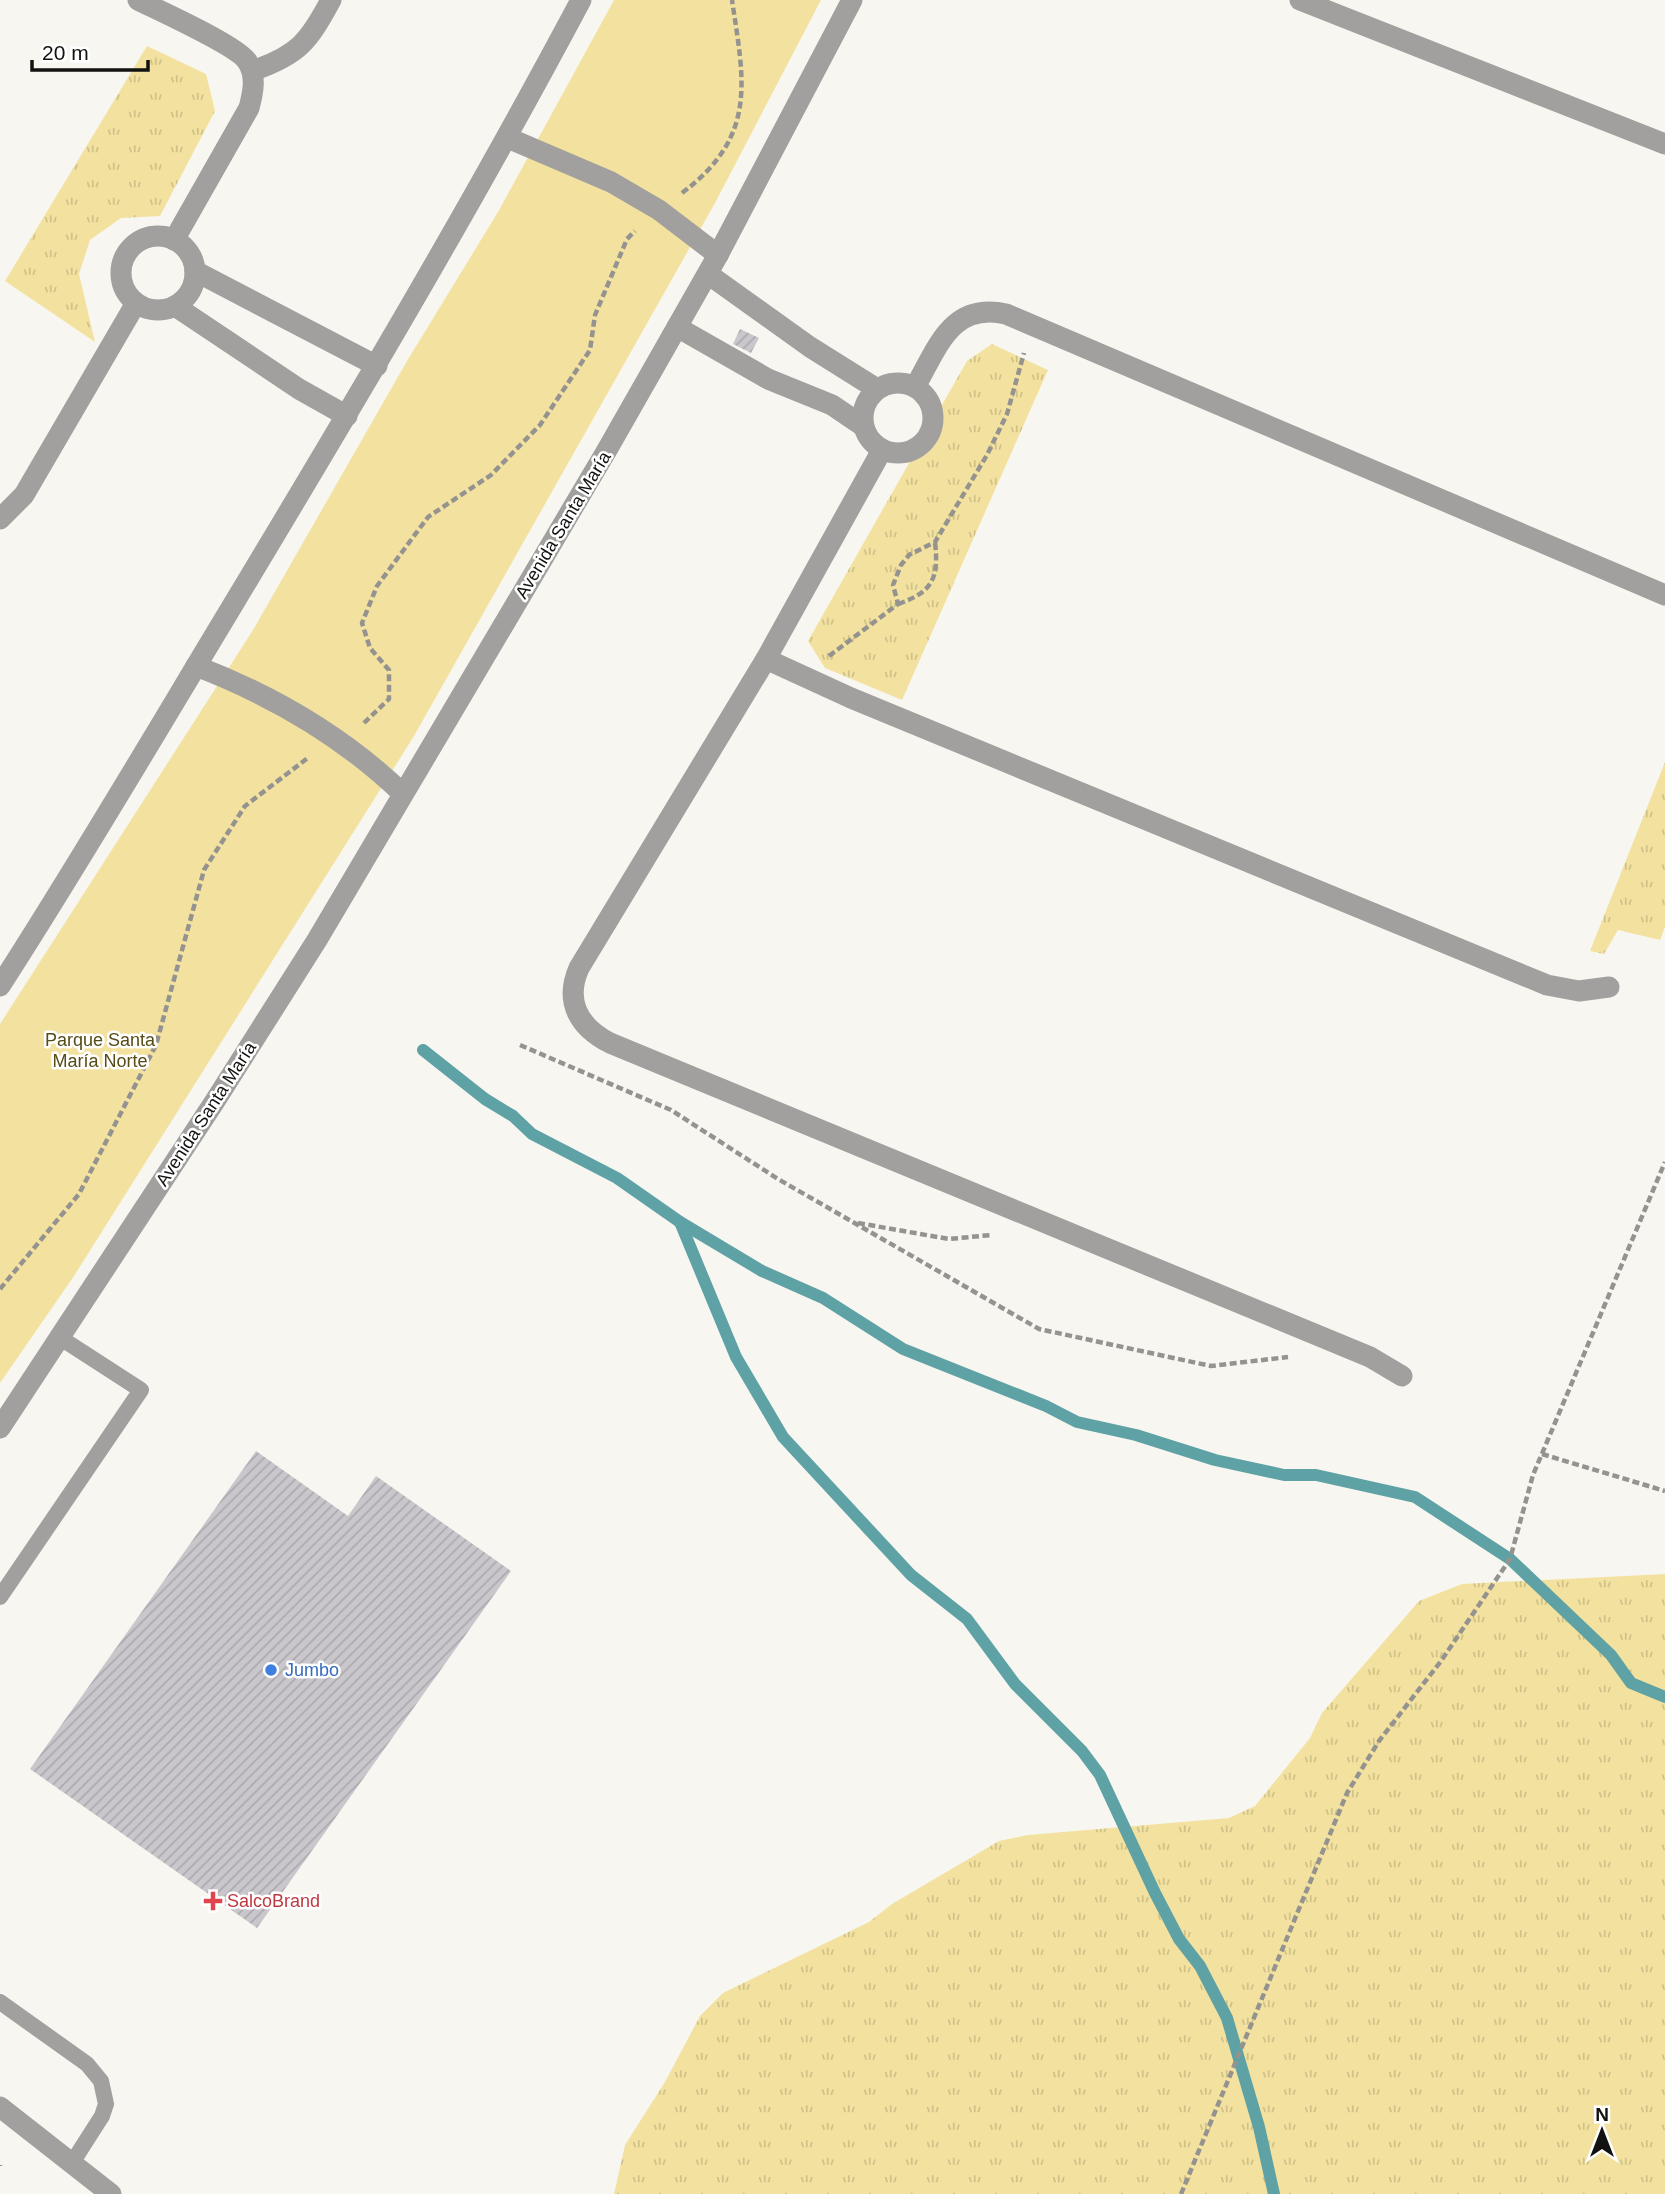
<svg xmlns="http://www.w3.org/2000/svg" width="1665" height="2194" font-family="Arial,sans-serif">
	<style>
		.grass { fill: url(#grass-tufts) }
		.park { fill: #f3e29f }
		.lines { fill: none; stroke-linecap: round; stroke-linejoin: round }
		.stream { stroke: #5fa2a5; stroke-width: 12 }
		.building { fill: url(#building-hatch) }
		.path { stroke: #94938f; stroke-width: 4.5; stroke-dasharray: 7 3.5; stroke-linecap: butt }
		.lane { stroke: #a1a09e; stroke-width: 16 }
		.street { stroke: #a1a09e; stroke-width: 21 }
		.shop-dot { fill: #3f7fe0; stroke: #fff; stroke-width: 2.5 }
		.health-dot { fill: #e0444e; stroke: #fff; stroke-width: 2.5 }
		.labels { text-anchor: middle; stroke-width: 5; stroke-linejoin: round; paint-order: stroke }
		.street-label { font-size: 18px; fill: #121210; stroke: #fff }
		.park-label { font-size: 18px; fill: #574b16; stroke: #fff }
		.shop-label { font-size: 18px; fill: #366cbe; stroke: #fff; text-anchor: start }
		.health-label { font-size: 18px; fill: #be3a42; stroke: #fff; text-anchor: start }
	</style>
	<defs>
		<pattern id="grass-tufts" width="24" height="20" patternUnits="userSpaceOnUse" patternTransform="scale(1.75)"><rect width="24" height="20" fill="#f3e29f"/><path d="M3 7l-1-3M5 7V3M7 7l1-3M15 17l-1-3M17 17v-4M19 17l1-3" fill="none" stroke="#cfc188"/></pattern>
		<pattern id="building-hatch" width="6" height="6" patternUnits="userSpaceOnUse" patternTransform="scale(1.75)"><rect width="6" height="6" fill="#cac7cc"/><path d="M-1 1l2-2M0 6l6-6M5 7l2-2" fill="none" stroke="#acaaae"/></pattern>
	</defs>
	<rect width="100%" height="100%" fill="#f8f6f1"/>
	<!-- grass -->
	<g class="grass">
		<path d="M147 46 206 74 215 111 160 216 121 218 90 240 79 274 95 342 5 281Z"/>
		<path d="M992 344 1048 370 902 700 825 668 808 641 967 361Z"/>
		<path d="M1665 762V927L1660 940 1618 930 1604 954 1590 951Z"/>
		<path d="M1665 1574V2194H614L625 2145 665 2082 700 2016 723 1993 869 1922 892 1904 999 1841 1028 1835 1229 1818 1255 1806 1310 1738 1322 1713 1419 1601 1462 1584Z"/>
	</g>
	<!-- park -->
	<path class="park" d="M614 0H821L715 203 414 736 74 1276 0 1383V1024L253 630 407 361 498 212Z"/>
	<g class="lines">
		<!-- stream -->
		<g class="stream">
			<path d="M423 1050 485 1099 513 1116 532 1134 617 1178 680 1222 762 1271 823 1298 903 1349 1046 1406 1077 1422 1136 1435 1215 1460 1284 1475H1316L1415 1497 1510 1559 1611 1655 1631 1683 1665 1697"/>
			<path d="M680 1222 736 1357 783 1437 911 1575 967 1619 1015 1684 1082 1751 1100 1775 1155 1893 1179 1939 1200 1966 1227 2018 1259 2127 1274 2194"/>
		</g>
	</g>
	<!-- building -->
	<g class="building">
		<path d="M740 329 759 338 751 353 733 344Z"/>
		<path d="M256 1451 348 1516 376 1476 511 1571 257 1928 30 1769Z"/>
	</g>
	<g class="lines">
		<!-- path -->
		<g class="path">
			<path d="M682 193C758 136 744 81 732 0"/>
			<path d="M898 604C933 592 939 578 935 542"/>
			<path d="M829 656 898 604 893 585 901 565 909 555 935 542 987 455 1007 414 1024 353"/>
			<path d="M364 723 389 699V670L370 648 362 623 377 586 428 517 491 475 540 425 590 350 595 315 627 239 635 231"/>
			<path d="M520 1045 671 1110 778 1179 1039 1329 1211 1366 1288 1357"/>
			<path d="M858 1223 949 1239 991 1235"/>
			<path d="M0 1289 79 1194 156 1045 204 870 245 806 309 757"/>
			<path d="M1542 1454 1665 1491"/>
			<path d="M0 2165V2166"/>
			<path d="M1181 2194 1347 1793 1379 1741 1441 1661 1510 1559 1533 1475 1665 1162"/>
		</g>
		<!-- lane -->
		<g class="lane">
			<path d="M0 1597 141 1390 59 1337"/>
			<path d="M0 2002 87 2064 101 2081 106 2104 102 2116 72 2163"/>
		</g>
		<!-- street -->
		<g class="street">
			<path d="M138 0C160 11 236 45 247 61 257 75 253 93 249 108L174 240"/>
			<path d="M1300 0 1665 144"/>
			<path d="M252 71C299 55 308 42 331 0"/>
			<path d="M508 138 611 182 659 210 718 255"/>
			<circle cx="158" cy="273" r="37"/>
			<path d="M195 271 377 366"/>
			<path d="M708 274 810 347 877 389"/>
			<path d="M175 306 299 389 347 416"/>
			<path d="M677 327 768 379 832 405 863 426"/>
			<circle cx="898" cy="418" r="35"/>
			<path d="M915 387C938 347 951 302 1006 314L1665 595"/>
			<path d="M882 450 766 659 579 968C564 1002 579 1027 610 1043L1370 1357 1402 1376"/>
			<path d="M0 519 24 495 136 303"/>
			<path d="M766 659 851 698 1547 985 1579 991 1609 987"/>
			<path d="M196 666C274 696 343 736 403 794"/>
			<path d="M0 986C80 862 155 734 231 608 352 407 471 207 581 0"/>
			<path d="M0 1428 215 1101 317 940 607 450 718 255 852 0"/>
			<path d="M0 2107 111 2194"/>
		</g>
	</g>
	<!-- markers -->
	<circle class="shop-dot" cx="271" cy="1670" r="7"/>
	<path class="health-dot" d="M209.5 1890.5h7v7h7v7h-7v7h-7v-7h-7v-7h7z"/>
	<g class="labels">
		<!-- street labels -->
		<g class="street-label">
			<text transform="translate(563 525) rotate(-59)" y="6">Avenida Santa María</text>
			<text transform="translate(206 1114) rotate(-57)" y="6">Avenida Santa María</text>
		</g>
		<!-- park labels -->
		<g class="park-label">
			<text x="100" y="1046">Parque Santa<tspan x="100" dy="21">María Norte</tspan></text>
		</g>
		<!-- shop labels -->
		<g class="shop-label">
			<text x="285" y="1676">Jumbo</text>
		</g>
		<!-- health labels -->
		<g class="health-label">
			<text x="227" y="1907">SalcoBrand</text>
		</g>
	</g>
	<!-- north arrow -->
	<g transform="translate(1602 2131)" stroke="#ffffff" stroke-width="5" paint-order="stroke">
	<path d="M0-5L12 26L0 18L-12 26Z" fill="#121210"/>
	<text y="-10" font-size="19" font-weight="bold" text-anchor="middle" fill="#121210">N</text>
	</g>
	<!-- scale -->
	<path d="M32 60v10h116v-10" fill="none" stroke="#121210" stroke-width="3.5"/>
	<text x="42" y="60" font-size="21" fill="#121210" stroke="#ffffff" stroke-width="5" paint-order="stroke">20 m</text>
</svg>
